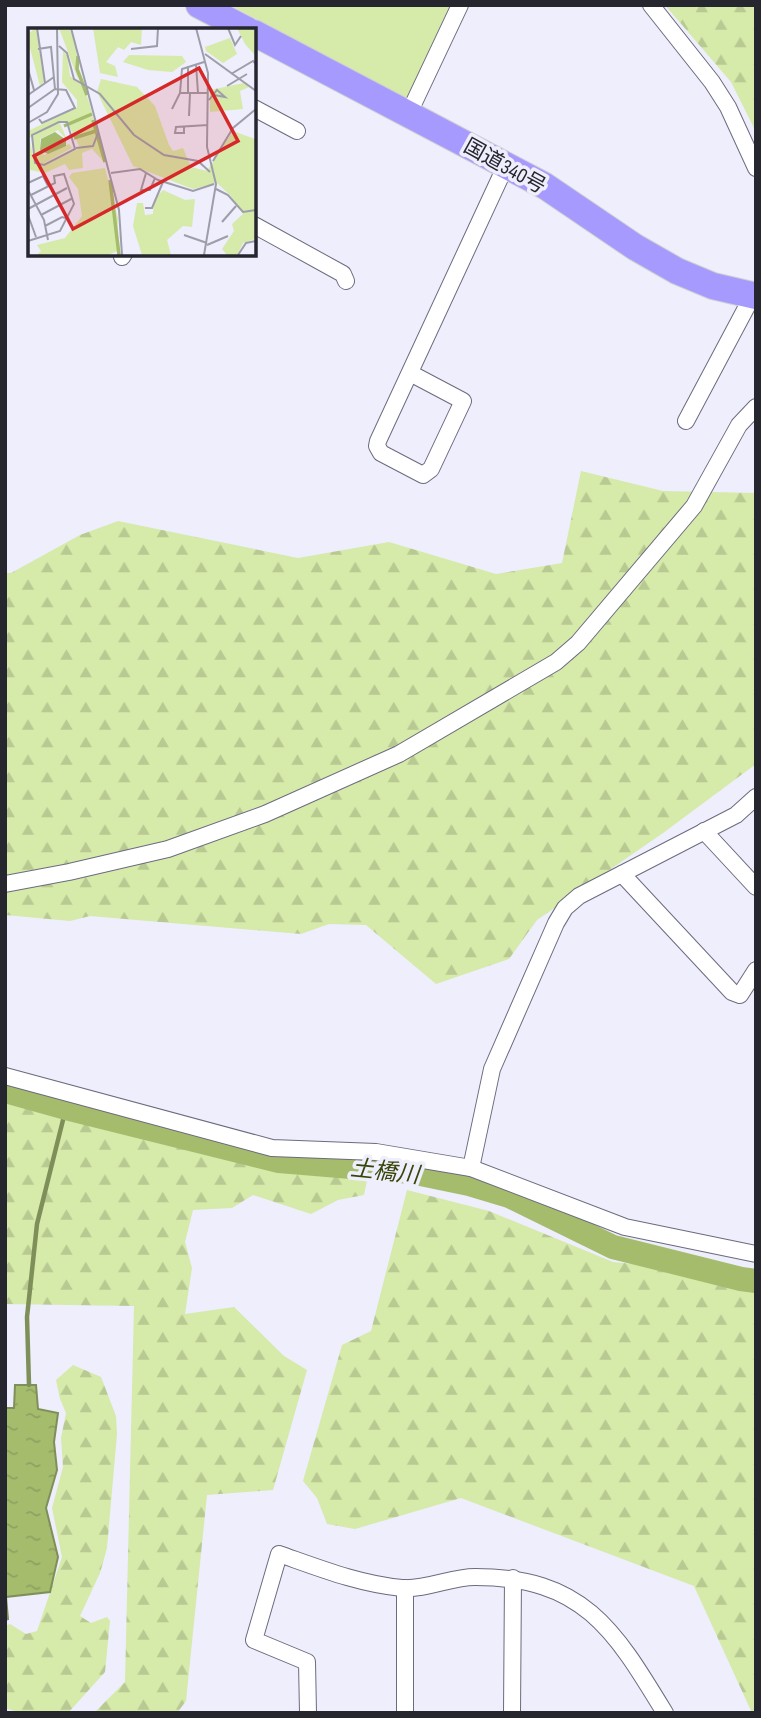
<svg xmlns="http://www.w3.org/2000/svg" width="761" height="1718" font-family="'Sofia Sans Condensed','Noto Sans JP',sans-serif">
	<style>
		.grass { fill: #d6eaa9 }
		.forest { fill: url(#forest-firs) }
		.water { fill: url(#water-ripples); stroke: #7f8f5a; stroke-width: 2 }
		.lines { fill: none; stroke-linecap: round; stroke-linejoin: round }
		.stream { stroke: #7f8f5a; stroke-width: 4.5 }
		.river { stroke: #a5bc6d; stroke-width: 24 }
		.minor-casing { stroke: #6b6b7f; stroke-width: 18 }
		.trunk-casing { stroke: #cfcfd1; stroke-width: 28 }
		.minor { stroke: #fff; stroke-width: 16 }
		.trunk { stroke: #a69afe; stroke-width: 26 }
		.labels { text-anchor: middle; stroke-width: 7; stroke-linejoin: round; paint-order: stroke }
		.street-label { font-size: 21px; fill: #26262f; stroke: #eeeefc }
		.water-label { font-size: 23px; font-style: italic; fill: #374509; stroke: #eeeefc }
		.inset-river { fill: none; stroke: #a5bc6d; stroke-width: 3.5 }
		.inset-road { fill: none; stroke: #9e9eaa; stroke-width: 2 }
		.view { fill: #d62828; fill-opacity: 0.15; stroke: #d62828; stroke-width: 3.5 }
		.inset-edge { fill: none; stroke: #26262f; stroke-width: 3.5 }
	</style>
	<defs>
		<pattern id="forest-firs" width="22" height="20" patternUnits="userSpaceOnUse" patternTransform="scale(1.75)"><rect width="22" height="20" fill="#d6eaa9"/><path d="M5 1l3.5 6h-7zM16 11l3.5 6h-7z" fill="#b8c992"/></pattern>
		<pattern id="water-ripples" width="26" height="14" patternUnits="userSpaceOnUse" patternTransform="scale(1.75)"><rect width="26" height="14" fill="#a5bc6d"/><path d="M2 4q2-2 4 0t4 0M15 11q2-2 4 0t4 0" fill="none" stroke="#8ea15f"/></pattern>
	</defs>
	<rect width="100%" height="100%" fill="#eeeefc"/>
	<!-- grass -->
	<path class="grass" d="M230 5H450L409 100Z"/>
	<!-- forest -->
	<g class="forest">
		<path d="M665 5H756V132L731 82Z"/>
		<path d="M581 471 663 491 756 493V764L663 833 537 920 509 959 436 984 366 925 329 924 301 934 90 916 70 921 5 915V573H11L80 535 118 521 298 558 389 542 496 574 562 563Z"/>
		<path d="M5 1096 53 1112 369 1171 364 1195 338 1200 311 1214 253 1195 232 1208 193 1210 185 1242 192 1268 185 1314 234 1307 284 1356 307 1370 273 1490 207 1495 186 1701 177 1713H94L125 1682 134 1306 5 1304Z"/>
		<path d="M407 1190 489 1211 613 1262 756 1276V1713H752L694 1586 461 1498 355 1529 327 1524 317 1498 303 1481 342 1345 371 1331Z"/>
		<path d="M73 1365 101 1377 116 1416 117 1434 107 1548 100 1573 80 1616 91 1623 107 1617 110 1621 105 1672 68 1713H21L5 1708V1626L10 1624 26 1634 37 1631 62 1557 52 1508 63 1467 61 1438 66 1413 60 1399 56 1380Z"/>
	</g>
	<!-- water -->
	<path class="water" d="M15 1385H36L38 1409 58 1413 54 1442 57 1470 46 1508 58 1557 50 1592 6 1597 8 1619 5 1620V1408H14Z"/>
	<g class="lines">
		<!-- stream -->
		<path class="stream" d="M29 1385 27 1317 37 1224 66 1108"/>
		<!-- river -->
		<path class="river" d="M5 1091 66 1108 279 1161 411 1172 469 1184 509 1196 613 1247 741 1279 756 1281"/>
		<defs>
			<g id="minor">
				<path d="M651 5 712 82 728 107 756 168"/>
				<path d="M254 108 297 131"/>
				<path d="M409 113 460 5"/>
				<path d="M254 225 343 274 346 281"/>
				<path d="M122 257 124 254"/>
				<path d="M410 373 463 401 431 469 423 475 381 453 377 446 378 441 506 165"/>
				<path d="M686 421 753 295"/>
				<path d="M704 831 756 887"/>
				<path d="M622 874 732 992 740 995 756 970"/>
				<path d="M5 884 69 872 168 849 265 814 399 754 556 662 578 643 694 506 739 425 756 407"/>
				<path d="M5 1076 272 1148 376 1152 471 1168 625 1227 756 1254"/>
				<path d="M471 1168 492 1069 556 923 565 908 579 896 736 815 756 797"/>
				<path d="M405 1588V1713"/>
				<path d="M308 1713 307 1662 254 1640 279 1554C319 1568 359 1584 402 1588 426 1590 451 1577 475 1577 583 1577 614 1629 665 1713"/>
				<path d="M512 1713 513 1578"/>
			</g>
			<g id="trunk">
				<path d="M199 5 247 30"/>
				<path d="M254 33 545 186 635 247 677 271 713 286 756 296"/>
			</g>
		</defs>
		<!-- minor casing -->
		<use href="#minor" class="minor-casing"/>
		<!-- trunk casing -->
		<use href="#trunk" class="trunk-casing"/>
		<!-- minor -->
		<use href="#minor" class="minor"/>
		<!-- trunk -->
		<use href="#trunk" class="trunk"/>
	</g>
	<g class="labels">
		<!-- street labels -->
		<g class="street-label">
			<text transform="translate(505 166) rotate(29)" y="7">国道340号</text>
		</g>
		<!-- water labels -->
		<g class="water-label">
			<text transform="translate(385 1171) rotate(6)" y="8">土橋川</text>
		</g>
	</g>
	<!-- overview -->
	<g transform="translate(28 28)">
		<rect width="228" height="228" fill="#eeeefc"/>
		<path d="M202 10 209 26 195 35 178 23 177 19ZM216 55 221 59 212 63 215 81 182 84V62Z" fill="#d6eaa9"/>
		<path d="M31 0H41L48 15 50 51ZM65 0H114L113 17 103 14 96 22 90 19 78 34 87 38 90 49 72 45ZM209 0H227V27L217 16ZM35 23 39 27 42 48 55 58 61 74 77 135 64 121 54 125 55 140 41 142 37 136 17 145 2 142 0 103 49 80V72L34 54ZM31 94H39L52 120 15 138 7 135 1 110ZM101 27 154 28 158 34 144 44 120 42 95 34ZM73 51 109 59 127 78 141 117 145 123 155 120 163 139 179 143 205 103 227 111V211L215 215 209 227H199L194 221 206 203 204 196 215 186 202 167 189 155 165 161 105 138 69 64ZM32 95 39 112 30 102 12 111V123L16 127 41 116 44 120 15 136 8 134 4 107ZM77 140 90 190 89 223 80 227H9L13 223 9 217 37 210 54 188 50 161 41 149 44 145ZM135 162 157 172 167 171 164 199 155 198 139 212 143 227H153H114L105 198 109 175H115L117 187 125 186 126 172Z" fill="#d6eaa9" fill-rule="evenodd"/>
		<path d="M8 0 16 54 12 58 2 20 1 5Z" fill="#d6eaa9"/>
		<path d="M27 104 38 112V118L20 126 12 122 13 111Z" fill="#a5bc6d"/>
		<path class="inset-river" d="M50 28 49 41 59 67M65 92 77 134M36 98 64 86M46 110 68 103M82 152 91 227"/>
		<path class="inset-road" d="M9 0 17 55M43 0 91 182 94 227M168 0 180 45 179 119 188 156 176 227M200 0 207 17 213 8M31 18 39 25 46 51 72 66 106 107 136 127 170 133 182 144M10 21 23 19 27 61M103 21 129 18 130 0M177 26 228 63M168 36 170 65M0 41 6 62M203 46 225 33 228 36M199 58 219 46M152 65H179M160 65V38M0 67 26 49M181 72 189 62 197 69 186 67M0 80 27 61 38 62 47 80 14 95 11 91M144 81 152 65 154 41 176 34M161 88 162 65M31 94H39L47 121 16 137 7 135 4 107ZM0 95 19 84 30 66 29 0M156 98V105H147L148 99 180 97M48 120 65 118 70 105M185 133 205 100 228 81M83 145 112 141 130 152 165 163 186 156M118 145 113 162H122L127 150M0 155 15 148 20 158M188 161 200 167 215 184 228 182M0 162 16 192 20 212M117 180H124L135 154M0 181 39 160M0 187 8 209M13 187 45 170M194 194 208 178M17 198 34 189 41 191M156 207 179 215M0 213 32 203 46 176 36 146 26 148 27 155 3 167M179 217 200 208M210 227 218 215 228 213"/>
		<path class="view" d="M171 40 210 113 45 201 6 128Z"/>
		<rect width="228" height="228" class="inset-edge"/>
	</g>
	<!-- border -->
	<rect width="761" height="1718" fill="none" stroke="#26262f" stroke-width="14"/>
</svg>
